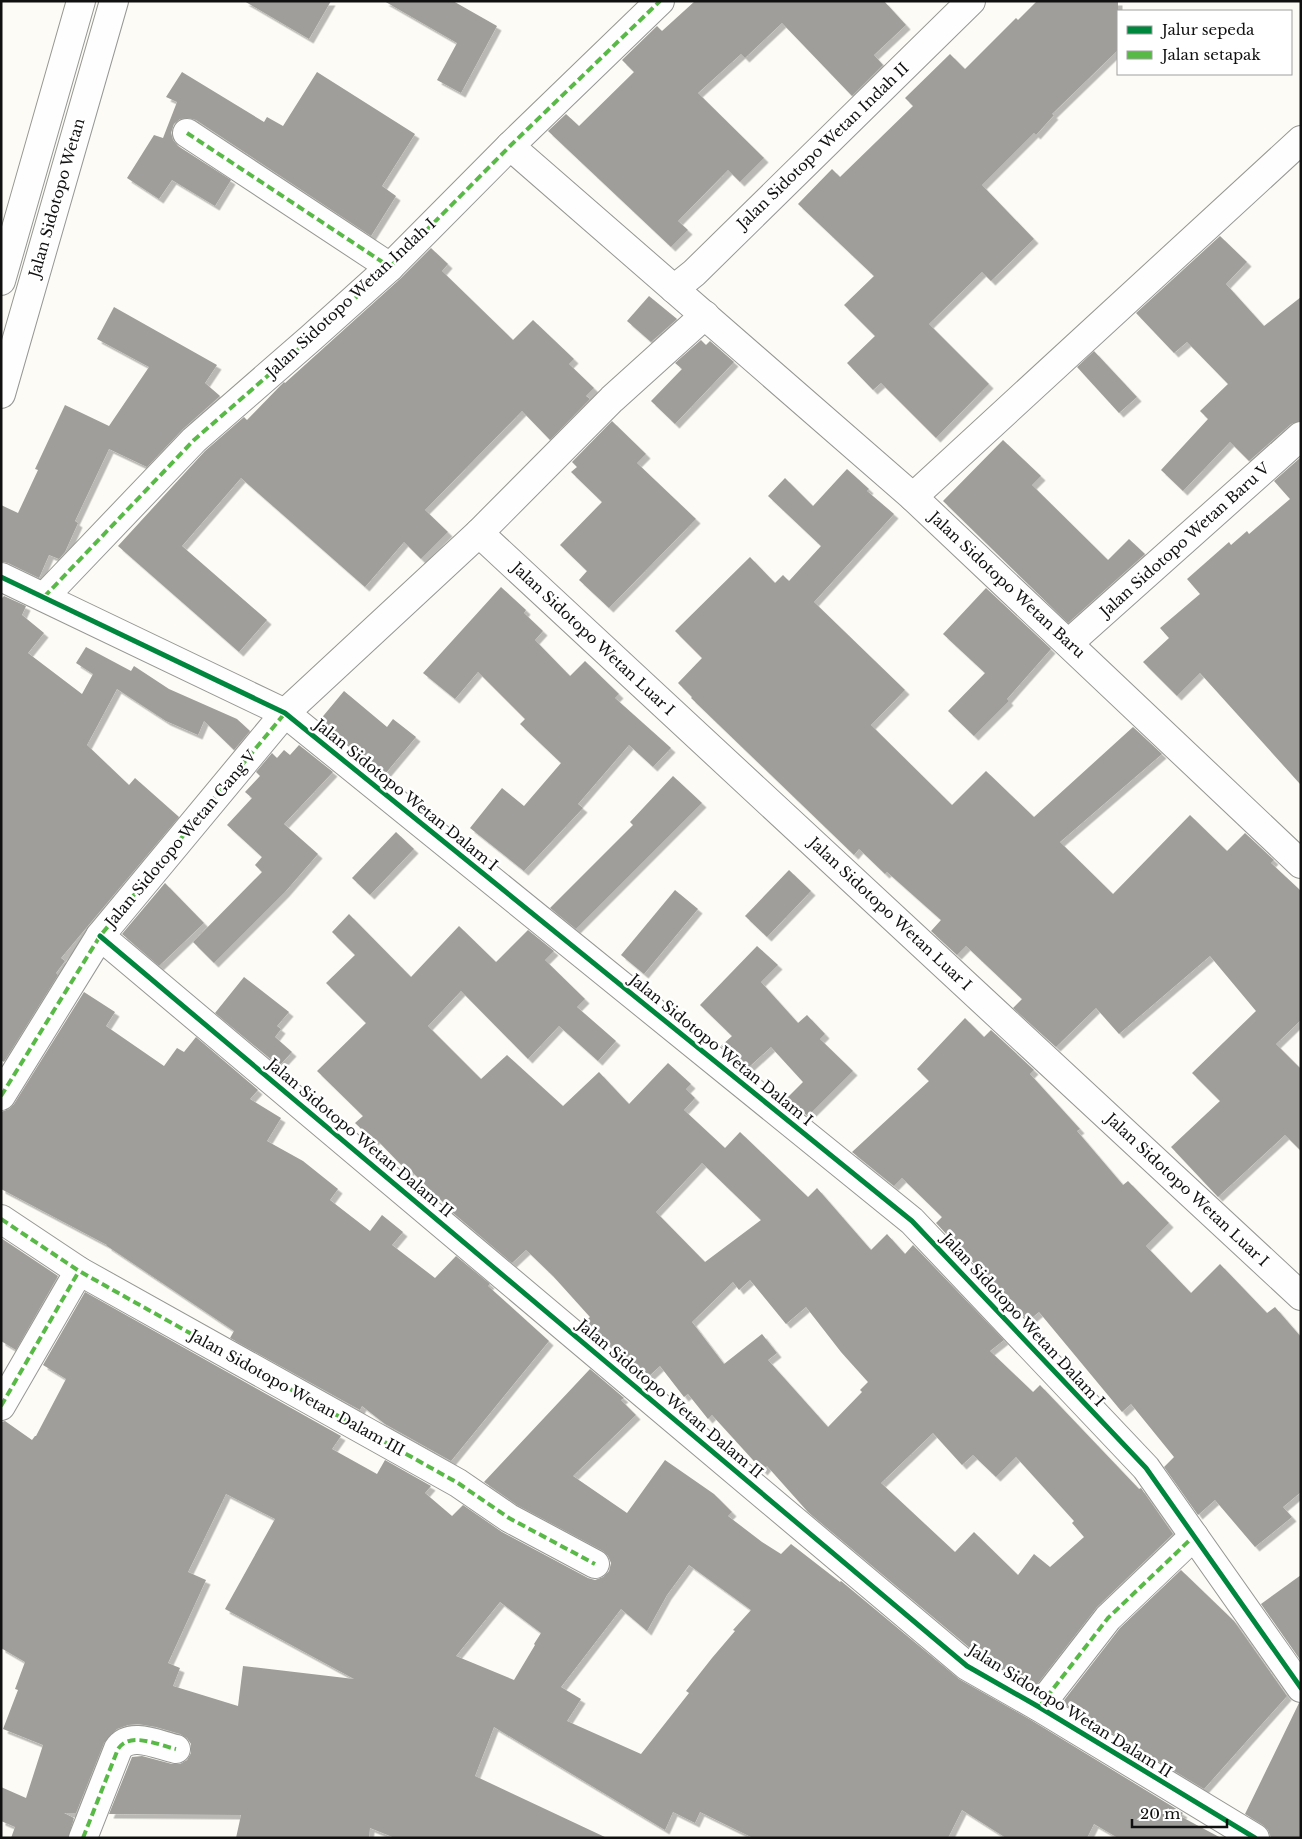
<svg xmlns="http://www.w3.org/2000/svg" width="1302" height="1839" font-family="'Libre Baskerville',serif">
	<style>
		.building { fill: #a09e9a; fill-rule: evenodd; filter: url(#shadow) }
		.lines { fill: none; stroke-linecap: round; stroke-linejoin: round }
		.minor-casing { stroke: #969693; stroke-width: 30 }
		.minor { stroke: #fffefe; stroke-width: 28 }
		.quiet { stroke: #58b947; stroke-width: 4; stroke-dasharray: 8 4; stroke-linecap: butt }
		.cycleway-casing { stroke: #fff; stroke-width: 8 }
		.cycleway { stroke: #00873e; stroke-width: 5 }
		.labels { text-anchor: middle; stroke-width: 5; stroke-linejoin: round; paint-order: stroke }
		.street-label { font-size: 15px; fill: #101010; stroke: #fff }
	</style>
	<defs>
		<filter id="shadow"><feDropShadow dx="4.5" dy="4.5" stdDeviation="0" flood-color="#0004"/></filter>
	</defs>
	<rect width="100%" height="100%" fill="#fcfbf5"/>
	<!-- building -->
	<g class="building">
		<path d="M244 1H331L309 39Z"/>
		<path d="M384 1H453L497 26 461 93 437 80 457 43Z"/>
		<path d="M695 1H884L906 25 874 55 883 65 852 96 782 23 745 58 741 54 698 93 764 158 740 182 728 170 678 221 688 230 671 247 548 131 566 114 579 126 634 72 622 60 657 26 662 31Z"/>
		<path d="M1037 1H1118V50L1052 114 1054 115 1036 135 1034 133 982 185 1034 239 991 281 982 272 929 324 989 384 936 438 881 383 873 390 847 363 875 336 844 305 874 276 798 204 832 169 840 177 913 106 905 98 950 54 965 69 1016 18 1018 20Z"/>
		<path d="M182 72 264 122 267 117 283 126 317 72 415 134 382 186 396 196 371 236 196 120 188 118 180 119 174 124 171 133 173 140 178 146 231 180 215 206 172 180 159 199 127 178 154 135 163 138 177 102 166 97Z"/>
		<path d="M1220 236 1247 262 1226 284 1264 326 1301 297V421L1291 424 1249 461 1230 442 1183 491 1161 470 1208 419 1200 411 1228 384 1187 342 1174 353 1136 313Z"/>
		<path d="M431 248 448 264 442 271 513 340 533 320 574 359 569 364 594 388 586 396 590 399 550 440 522 411 425 510 448 532 421 559 404 542 365 587 241 478 182 546 267 620 239 652 118 546 205 451 244 417 247 420 281 385 284 382 285 383 400 279Z"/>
		<path d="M649 296 677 319 651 342 627 321Z"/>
		<path d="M114 307 217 365 205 383 220 396 183 429 147 467 109 449 75 521 78 523 65 552 59 559 49 555 39 578 8 563 1 562V505L18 513 38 470 35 469 65 405 109 426 149 367 97 339Z"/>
		<path d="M701 340 706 345 710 341 734 362 675 424 651 401 682 369 675 363Z"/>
		<path d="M1094 351 1137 397 1119 413 1077 367Z"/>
		<path d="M612 421 646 454 637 463 696 519 609 608 579 580 587 571 560 545 602 502 571 472 577 467 572 462Z"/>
		<path d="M1003 440 1041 476 1032 485 1108 560 1129 539 1145 554 1068 623 943 501Z"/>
		<path d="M1301 457V785L1200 673 1177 696 1143 662 1169 638 1160 628 1200 594 1187 579 1229 542 1231 545 1247 531 1249 534 1290 499 1274 481Z"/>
		<path d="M847 469 869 489 867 491 894 514 814 602 905 690 871 725 952 805 986 771 1034 817 1133 727 1162 754 1060 842 1113 894 1190 815 1227 851 1245 833 1274 860 1271 863 1301 891V1020L1276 1044 1301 1069V1151L1285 1135 1218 1197 1171 1147 1220 1101 1192 1073 1256 1011 1210 956 1119 1034 1096 1008 1056 1047 1013 1008 1022 999 966 946 957 955 931 931 941 920 887 872 885 874 859 849 854 855 691 698 692 697 678 683 702 658 675 631 750 557 775 583 783 575 789 581 821 546 768 496 785 478 813 506Z"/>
		<path d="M501 587 526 610 524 613 543 631 535 640 570 676 585 661 619 694 615 698 671 748 653 767 629 745 578 804 583 808 524 871 470 828 502 788 524 806 561 763 520 724 525 719 478 672 455 699 423 673Z"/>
		<path d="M986 588 1051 649 1007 699 1009 701 974 736 948 711 985 673 943 634Z"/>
		<path d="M4 596 26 606 22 615 44 633 28 653 82 694 93 674 76 663 86 647 131 671 134 666 169 689 237 719 250 731 234 750 204 721 198 735 166 721 117 689 87 745 129 785 135 778 179 817 61 958 65 961 56 973 58 975 4 1062 1 1060V599Z"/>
		<path d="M344 691 387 727 393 719 416 737 385 774 319 721Z"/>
		<path d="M299 745 333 772 284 824 318 854 285 892 214 963 193 942 262 872 255 865 262 857 227 825 252 798 245 792 260 776 256 772 272 753 277 758 284 750 290 755Z"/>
		<path d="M673 776 702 803 576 929 550 908 633 825 630 822Z"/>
		<path d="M396 832 414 849 370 895 352 878Z"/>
		<path d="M789 870 811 891 767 937 745 916Z"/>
		<path d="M165 883 204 923 159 966 122 934Z"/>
		<path d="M675 890 698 909 644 974 621 955Z"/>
		<path d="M349 914 411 977 459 926 496 962 528 930 554 951 545 960 585 999 577 1007 616 1041 598 1061 559 1026 528 1059 461 991 428 1026 481 1079 507 1055 563 1106 599 1072 629 1104 668 1063 691 1084 686 1089 695 1098 684 1110 725 1148 740 1132 808 1197 817 1188 871 1250 887 1234 905 1254 913 1245 1004 1340 990 1351 1033 1392 1040 1385 1139 1489 1141 1488 1173 1534 1097 1607 1035 1687 976 1653 808 1512 767 1466 763 1471 712 1415 708 1419 688 1394 684 1397 660 1366 648 1377 583 1323 590 1317 553 1276 526 1250 512 1263 445 1206 446 1205 410 1170 408 1172 376 1139 374 1141 355 1123 363 1116 317 1071 366 1023 326 983 355 955 332 932ZM702 1163 761 1220 705 1262 656 1212ZM750 1280 786 1324 806 1307 841 1352 868 1382 860 1390 862 1392 828 1427 768 1360 777 1353 762 1334 724 1364 692 1322 733 1282 739 1290ZM933 1433 962 1465 973 1455 996 1477 1016 1457 1074 1521 1072 1523 1084 1537 1050 1567 1034 1554 1018 1575 974 1532 955 1552 881 1483Z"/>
		<path d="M757 946 778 965 761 982 798 1023 807 1015 825 1034 820 1039 853 1071 808 1116 786 1099 803 1082 771 1047 749 1067H747L721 1046 732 1036 700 1005Z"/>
		<path d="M244 977 289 1012 277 1026 281 1029 275 1037 292 1052 279 1066 215 1013Z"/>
		<path d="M84 992 115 1012 106 1026 164 1066 177 1048 184 1052 196 1037 258 1090 250 1099 281 1118 267 1141 303 1161 338 1189 330 1200 370 1231 382 1215 403 1232 392 1245 435 1278 456 1256 490 1284 488 1286 549 1341 451 1461 385 1424 362 1406 360 1410 230 1338 234 1331 107 1246V1245L1 1189V1112L9 1109 14 1104Z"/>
		<path d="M965 1018 984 1037 991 1030 1034 1070 1030 1074 1080 1129 1077 1131 1123 1185 1128 1181 1169 1223 1146 1246 1191 1293 1220 1264 1267 1313 1275 1307 1301 1337V1492L1283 1507 1292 1517 1255 1547 1215 1500 1198 1515 1164 1467 1174 1457 1131 1404 1122 1412 1039 1312 1028 1321 936 1223 942 1217 902 1178 894 1186 852 1152 929 1081 917 1069Z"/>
		<path d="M1 1238 58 1276 16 1350 1 1341Z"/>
		<path d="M85 1292 341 1436 332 1449 377 1474 385 1460 431 1486 425 1493 452 1516 463 1505 502 1532 588 1578 595 1580 603 1577 609 1571 611 1563 608 1556 603 1551 517 1505 484 1482 590 1369 624 1398 621 1400 636 1415 573 1476 627 1513 665 1460 714 1494 732 1512 728 1516 762 1542 781 1554 791 1544 840 1582 841 1581 959 1679 1031 1720 1183 1813 1180 1816 1221 1838H1118L1094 1824 1087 1838H1006L962 1810 948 1838H753L700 1812 695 1823 673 1812 665 1830 494 1727 475 1776 607 1838H395L370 1828 369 1838H236L241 1815 109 1814 132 1757 142 1756 172 1764H180L187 1760 191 1753V1744L187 1738 180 1734 156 1727 138 1724 128 1725 117 1729 104 1743 76 1813H64L74 1818 68 1838H11L15 1827 1 1821V1787L26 1798 43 1745 3 1729 18 1690 15 1689 25 1662 1 1648V1422L5 1421 32 1440 35 1436H36L66 1379 43 1365ZM226 1494 275 1519 225 1609 354 1679 243 1666 238 1706 173 1686 180 1668 168 1663 206 1580 188 1572ZM689 1565 751 1610 733 1630 735 1631 712 1658 686 1691 689 1693 641 1754 567 1721 581 1699 561 1687 621 1609 647 1631 667 1595ZM500 1602 541 1633 534 1644 535 1645 514 1680 456 1656Z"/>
		<path d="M1181 1570 1234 1621 1287 1696 1204 1789 1062 1703 1120 1628Z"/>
		<path d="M1301 1575V1661L1261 1604Z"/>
		<path d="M1299 1703H1301V1838H1271L1268 1830 1263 1825 1245 1814Z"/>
	</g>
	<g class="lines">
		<defs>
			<g id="minor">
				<path d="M187 133 390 267"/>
				<path d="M510 146 913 497 1301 864"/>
				<path d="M1 281 81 1"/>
				<path d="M674 289 694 273 971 1"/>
				<path d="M1 394 114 1"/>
				<path d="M913 497 1301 140"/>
				<path d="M479 533 1301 1296"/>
				<path d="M1 577 285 713 912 1221 1146 1468 1301 1688"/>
				<path d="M44 597 194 440 311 338 390 267 510 146 660 1"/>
				<path d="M1069 643 1301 436"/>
				<path d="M100 936 967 1666 1039 1707 1255 1838"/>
				<path d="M1 1096 100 936 285 713 479 533 612 399 705 315"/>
				<path d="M1 1219 79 1271 458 1483 509 1518 595 1564"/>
				<path d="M1 1406 79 1271"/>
				<path d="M1039 1707 1108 1618 1194 1536"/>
				<path d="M83 1838 118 1749C130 1731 158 1745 176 1749"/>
			</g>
		</defs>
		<!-- minor casing -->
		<use href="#minor" class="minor-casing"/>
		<!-- minor -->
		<use href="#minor" class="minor"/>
		<!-- quiet -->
		<g class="quiet">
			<path d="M187 133 390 267"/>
			<path d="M44 597 194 440 311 338 390 267 510 146 660 1"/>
			<path d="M1 1096 100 936 285 713"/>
			<path d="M1 1219 79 1271 458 1483 509 1518 595 1564"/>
			<path d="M1 1406 79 1271"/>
			<path d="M1039 1707 1108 1618 1194 1536"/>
			<path d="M83 1838 118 1749C130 1731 158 1745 176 1749"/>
		</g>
		<defs>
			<g id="cycleway">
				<path d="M1 577 285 713 912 1221 1146 1468 1301 1688"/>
				<path d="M100 936 967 1666 1039 1707 1255 1838"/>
			</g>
		</defs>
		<!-- cycleway casing -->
		<use href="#cycleway" class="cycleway-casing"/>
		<!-- cycleway -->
		<use href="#cycleway" class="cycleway"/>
	</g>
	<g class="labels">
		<!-- street labels -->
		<g class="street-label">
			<text transform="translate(823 146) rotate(-44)" y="5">Jalan Sidotopo Wetan Indah II</text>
			<text transform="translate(57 198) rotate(-74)" y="5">Jalan Sidotopo Wetan</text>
			<text transform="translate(351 298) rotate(-43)" y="5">Jalan Sidotopo Wetan Indah I</text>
			<text transform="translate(1185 540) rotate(-42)" y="5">Jalan Sidotopo Wetan Baru V</text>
			<text transform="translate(1007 585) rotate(43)" y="5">Jalan Sidotopo Wetan Baru</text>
			<text transform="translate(593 639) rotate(43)" y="5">Jalan Sidotopo Wetan Luar I</text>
			<text transform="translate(406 795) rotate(39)" y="5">Jalan Sidotopo Wetan Dalam I</text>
			<text transform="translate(181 839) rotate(-50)" y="5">Jalan Sidotopo Wetan Gang V</text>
			<text transform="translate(890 914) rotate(43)" y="5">Jalan Sidotopo Wetan Luar I</text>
			<text transform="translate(721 1050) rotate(39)" y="5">Jalan Sidotopo Wetan Dalam I</text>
			<text transform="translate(360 1138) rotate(40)" y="5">Jalan Sidotopo Wetan Dalam II</text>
			<text transform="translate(1187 1190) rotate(43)" y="5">Jalan Sidotopo Wetan Luar I</text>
			<text transform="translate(1023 1320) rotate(47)" y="5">Jalan Sidotopo Wetan Dalam I</text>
			<text transform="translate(297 1393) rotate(29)" y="5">Jalan Sidotopo Wetan Dalam III</text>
			<text transform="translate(670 1399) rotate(40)" y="5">Jalan Sidotopo Wetan Dalam II</text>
			<text transform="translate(1070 1711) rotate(32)" y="5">Jalan Sidotopo Wetan Dalam II</text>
		</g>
	</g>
	<!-- border -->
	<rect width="1302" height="1839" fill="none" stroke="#101010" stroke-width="5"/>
	<!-- legend -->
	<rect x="1117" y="10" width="175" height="65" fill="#ffffff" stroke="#9f9f9f"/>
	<rect x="1127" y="26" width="25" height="8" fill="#00873e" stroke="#9f9f9f"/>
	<text x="1162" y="35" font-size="15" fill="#101010">Jalur sepeda</text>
	<rect x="1127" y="51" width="25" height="8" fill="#58b947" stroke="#9f9f9f"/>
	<text x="1162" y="60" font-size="15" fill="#101010">Jalan setapak</text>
	<!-- scale -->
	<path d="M1132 1819v8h95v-8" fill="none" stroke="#101010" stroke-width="2.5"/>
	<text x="1140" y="1819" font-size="15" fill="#101010" stroke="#ffffff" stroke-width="4" paint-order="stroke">20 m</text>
</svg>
